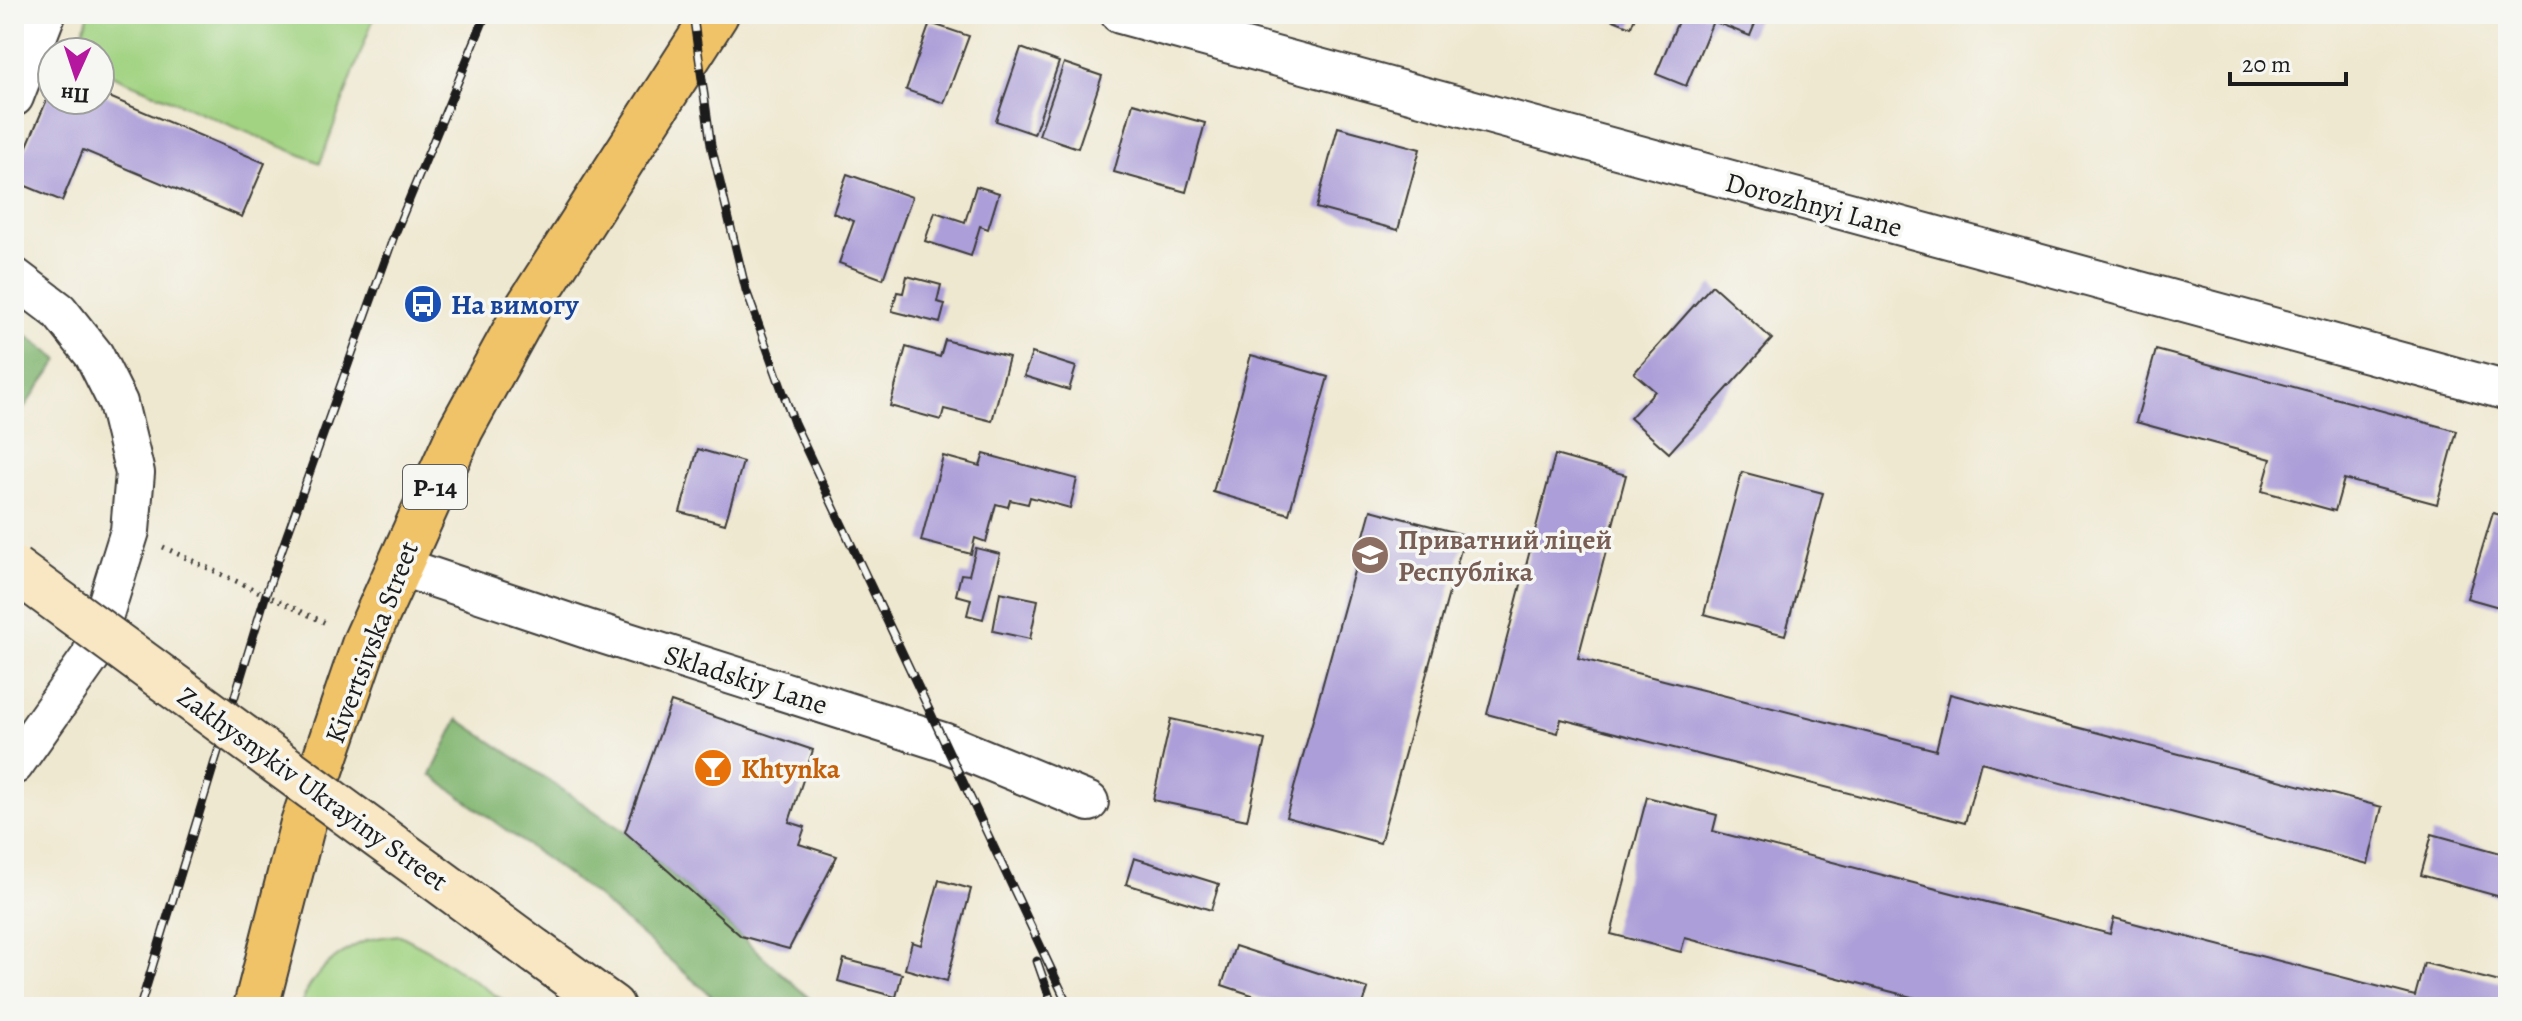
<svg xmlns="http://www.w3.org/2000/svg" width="2522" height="1021" font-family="Alegreya,serif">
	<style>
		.green { fill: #a2d382; stroke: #5f784f; stroke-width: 2 }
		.forest { fill: #81b570; stroke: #4e6846; stroke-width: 2 }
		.building { fill: #ac9ed8 }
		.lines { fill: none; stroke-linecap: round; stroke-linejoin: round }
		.minor-casing { stroke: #3c3b37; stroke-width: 42 }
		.secondary-casing { stroke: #3c3b37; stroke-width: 48 }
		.primary-casing { stroke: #3c3b37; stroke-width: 48 }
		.path { stroke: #3c3b37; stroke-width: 5; stroke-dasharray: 2 6; stroke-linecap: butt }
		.minor { stroke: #fff; stroke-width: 38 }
		.secondary { stroke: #f9e7c3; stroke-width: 44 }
		.primary { stroke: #f1c369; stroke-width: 44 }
		.rail-casing { stroke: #1c1c1c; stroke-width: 9 }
		.rail { stroke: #f6f6f2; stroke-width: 6; stroke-dasharray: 18; stroke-linecap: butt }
		.secondary-bridge-casing { stroke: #3c3b37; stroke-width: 48; stroke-linecap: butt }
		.secondary-bridge { stroke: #f9e7c3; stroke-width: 44 }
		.labels { text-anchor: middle; stroke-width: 7; stroke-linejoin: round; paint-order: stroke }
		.shield { fill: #f6f6f2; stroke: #5d5d5c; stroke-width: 2 }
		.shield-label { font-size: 26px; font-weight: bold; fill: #1c1c1c }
		.street-label { font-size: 28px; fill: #1c1c1c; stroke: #f6f6f2 }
		.transit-label { font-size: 28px; font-weight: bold; fill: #164399; stroke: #f6f6f2; text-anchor: start }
		.education-label { font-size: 28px; font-weight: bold; fill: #785e54; stroke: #f6f6f2; text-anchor: start }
		.food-label { font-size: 28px; font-weight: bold; fill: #c56008; stroke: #f6f6f2; text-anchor: start }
	</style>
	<rect width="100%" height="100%" fill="#f6f6f2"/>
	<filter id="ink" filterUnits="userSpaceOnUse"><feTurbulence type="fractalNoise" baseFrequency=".0125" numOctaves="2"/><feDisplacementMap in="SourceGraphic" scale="16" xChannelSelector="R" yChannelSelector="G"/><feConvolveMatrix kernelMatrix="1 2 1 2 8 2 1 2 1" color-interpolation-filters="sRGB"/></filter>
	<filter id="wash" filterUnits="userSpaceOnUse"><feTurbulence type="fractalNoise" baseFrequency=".006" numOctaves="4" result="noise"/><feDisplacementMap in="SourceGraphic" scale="32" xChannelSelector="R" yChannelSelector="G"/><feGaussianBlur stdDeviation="1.8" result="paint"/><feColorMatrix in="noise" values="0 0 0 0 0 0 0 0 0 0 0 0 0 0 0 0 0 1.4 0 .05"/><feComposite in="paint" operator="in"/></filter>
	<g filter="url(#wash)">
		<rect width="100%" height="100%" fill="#efe8d0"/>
		<!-- green -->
		<g class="green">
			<path d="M89 14H375L320 163 100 70V52H75Z"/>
			<path d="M400 935 427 949 513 1007H301C308 976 339 951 368 940 378 937 390 936 400 935Z"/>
		</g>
		<!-- forest -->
		<g class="forest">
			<path d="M14 326 59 360 14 421Z"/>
			<path d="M458 719 625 832 819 1007H724L595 895 431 775Z"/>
		</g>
		<g id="blocks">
			<!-- building -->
			<g class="building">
				<path d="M1598 14H1636L1631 27Z"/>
				<path d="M1681 14H1759L1750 36 1713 21 1686 86 1656 74Z"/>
				<path d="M930 23 969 36 944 103 906 90Z"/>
				<path d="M1021 48 1059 62 1034 134 996 121Z"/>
				<path d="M1064 63 1102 76 1078 148 1039 135Z"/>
				<path d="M52 88V100H100V93L265 163 242 217 83 150 62 201 14 181V176Z"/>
				<path d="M1133 103 1205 123 1186 192 1114 172Z"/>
				<path d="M1338 127 1420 149 1398 230 1316 208Z"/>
				<path d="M847 174 912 197 883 279 839 263 854 221 833 213Z"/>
				<path d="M976 186 999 193 988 229 980 226 971 256 925 241 935 212 965 222Z"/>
				<path d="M907 276 941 285 937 302 945 304 940 323 892 311 897 292 903 293Z"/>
				<path d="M1712 285 1772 339 1669 453 1630 418 1655 391 1634 373Z"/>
				<path d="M945 340 1009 357 992 421 944 409 941 420 890 406 906 347 940 357Z"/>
				<path d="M2156 350 2457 431 2437 504 2344 479 2335 511 2262 491 2271 459 2136 422Z"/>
				<path d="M1032 353 1076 367 1069 390 1024 376Z"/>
				<path d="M1251 355 1328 377 1289 514 1213 492Z"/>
				<path d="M698 449 743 462 725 524 680 512Z"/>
				<path d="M984 454 1077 479 1070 508 1030 497 1028 504 1010 500 1008 507 996 504 986 542 975 538 971 554 921 541 943 456 980 466Z"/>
				<path d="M1555 455 1626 475 1578 658 1936 750 1950 694 2382 807 2368 864 1981 762 1965 823 1561 719 1558 733 1487 714Z"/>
				<path d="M1742 472 1823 493 1785 635 1704 614Z"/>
				<path d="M1371 510 1465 535 1380 843 1286 817Z"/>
				<path d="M2493 513 2508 517V577L2499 607 2467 598Z"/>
				<path d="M976 548 1000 554 983 619 967 615 971 599 956 595 961 574 969 575Z"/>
				<path d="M1000 592 1038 600 1030 639 993 631Z"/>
				<path d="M671 702 813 750 789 822 805 827 799 844 837 856 789 949 741 936 625 832Z"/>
				<path d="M1171 719 1265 740 1247 820 1153 800Z"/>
				<path d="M1647 797 1717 815 1713 831 2110 934 2114 918 2415 996 2424 963 2508 984V1007H1950L1685 938 1681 952 1611 934Z"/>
				<path d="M2432 834 2508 855V899L2421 875Z"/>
				<path d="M1134 858 1219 884 1211 910 1126 884Z"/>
				<path d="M939 880 971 889 947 981 905 969 912 942 921 945Z"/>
				<path d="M1235 946 1368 989 1362 1007H1288L1222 985Z"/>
				<path d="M844 959 902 974 896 997 838 981Z"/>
			</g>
		</g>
	</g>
	<g filter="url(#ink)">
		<use href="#blocks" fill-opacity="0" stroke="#3c3b37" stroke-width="2"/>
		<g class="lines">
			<defs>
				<g id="minor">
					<path d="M1120 14 2508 391"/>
					<path d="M14 97 46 14"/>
					<path d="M14 277 59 311 94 355 118 403 135 473 130 531 91 656 14 765"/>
					<path d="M399 566 587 629 943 742 1089 802"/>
				</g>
				<path id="secondary" d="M535 951 612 1007"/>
				<path id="primary" d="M256 1007 303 823 365 642 461 429 528 307 716 14"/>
			</defs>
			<!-- minor casing -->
			<use href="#minor" class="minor-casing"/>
			<!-- secondary casing -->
			<use href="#secondary" class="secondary-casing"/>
			<!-- primary casing -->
			<use href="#primary" class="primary-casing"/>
			<!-- path -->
			<path class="path" d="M163 547 328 624"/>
			<!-- minor -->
			<use href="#minor" class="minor"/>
			<!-- secondary -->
			<use href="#secondary" class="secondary"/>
			<!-- primary -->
			<use href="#primary" class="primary"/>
			<defs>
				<g id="rail">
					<path d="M693 14 711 145 746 290 794 423 1069 1007"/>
					<path d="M1037 961 1053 1007"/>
					<path d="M140 1007 266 594 394 236 486 14"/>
				</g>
			</defs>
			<!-- rail casing -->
			<use href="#rail" class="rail-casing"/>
			<!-- rail -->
			<use href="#rail" class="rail"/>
			<defs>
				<path id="secondary-bridge" d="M14 569 535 951"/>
			</defs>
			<!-- secondary-bridge casing -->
			<use href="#secondary-bridge" class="secondary-bridge-casing"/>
			<!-- secondary-bridge -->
			<use href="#secondary-bridge" class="secondary-bridge"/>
		</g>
	</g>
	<!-- icons -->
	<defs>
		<symbol id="bus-disc" viewBox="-11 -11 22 22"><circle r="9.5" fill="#1a4fb4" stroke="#f6f6f2"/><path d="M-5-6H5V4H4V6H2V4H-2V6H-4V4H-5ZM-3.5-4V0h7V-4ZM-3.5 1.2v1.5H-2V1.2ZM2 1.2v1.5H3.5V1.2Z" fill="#fff"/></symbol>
		<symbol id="school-disc" viewBox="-11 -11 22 22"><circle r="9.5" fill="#8d6e63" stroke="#f6f6f2"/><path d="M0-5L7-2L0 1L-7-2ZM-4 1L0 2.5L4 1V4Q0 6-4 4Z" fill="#fff"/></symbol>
		<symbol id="bar-disc" viewBox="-11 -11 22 22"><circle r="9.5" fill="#e8710a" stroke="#f6f6f2"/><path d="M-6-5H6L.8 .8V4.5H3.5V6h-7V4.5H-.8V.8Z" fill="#fff"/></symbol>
	</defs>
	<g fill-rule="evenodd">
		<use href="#bus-disc" x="401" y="282" width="44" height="44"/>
		<use href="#school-disc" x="1348" y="533" width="44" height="44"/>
		<use href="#bar-disc" x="691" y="746" width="44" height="44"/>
	</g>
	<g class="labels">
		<!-- shield labels -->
		<rect class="shield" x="403" y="465" width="64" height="44" rx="6"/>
		<g class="shield-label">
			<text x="435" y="496">Р-14</text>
		</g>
		<!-- street labels -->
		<g class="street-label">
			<text transform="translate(1814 204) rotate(15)" y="10">Dorozhnyi Lane</text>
			<text transform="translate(371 642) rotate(-69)" y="10">Kivertsivska Street</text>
			<text transform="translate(746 679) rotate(18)" y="10">Skladskiy Lane</text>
			<text transform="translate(313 788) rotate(36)" y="10">Zakhysnykiv Ukrayiny Street</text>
		</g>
		<!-- transit labels -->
		<g class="transit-label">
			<text x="451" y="314">На вимогу</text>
		</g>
		<!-- education labels -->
		<g class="education-label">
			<text x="1398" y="549">Приватний ліцей<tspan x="1398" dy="32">Республіка</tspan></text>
		</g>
		<!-- food labels -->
		<g class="food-label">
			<text x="741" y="778">Khtynka</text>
		</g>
	</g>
	<!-- margin -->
	<rect width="2522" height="1021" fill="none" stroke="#f6f6f2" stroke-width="48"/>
	<!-- north arrow -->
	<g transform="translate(76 76) rotate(183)"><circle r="38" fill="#f6f6f2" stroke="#9f9f9c" stroke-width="2"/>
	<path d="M0-6L14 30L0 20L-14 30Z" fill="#b5179e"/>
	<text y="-12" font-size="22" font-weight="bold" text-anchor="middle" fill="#1c1c1c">Пн</text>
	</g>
	<!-- scale -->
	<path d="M2230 72v12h116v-12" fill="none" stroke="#1c1c1c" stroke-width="4"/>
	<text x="2242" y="72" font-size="24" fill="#1c1c1c" stroke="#f6f6f2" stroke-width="6" paint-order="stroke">20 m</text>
</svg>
